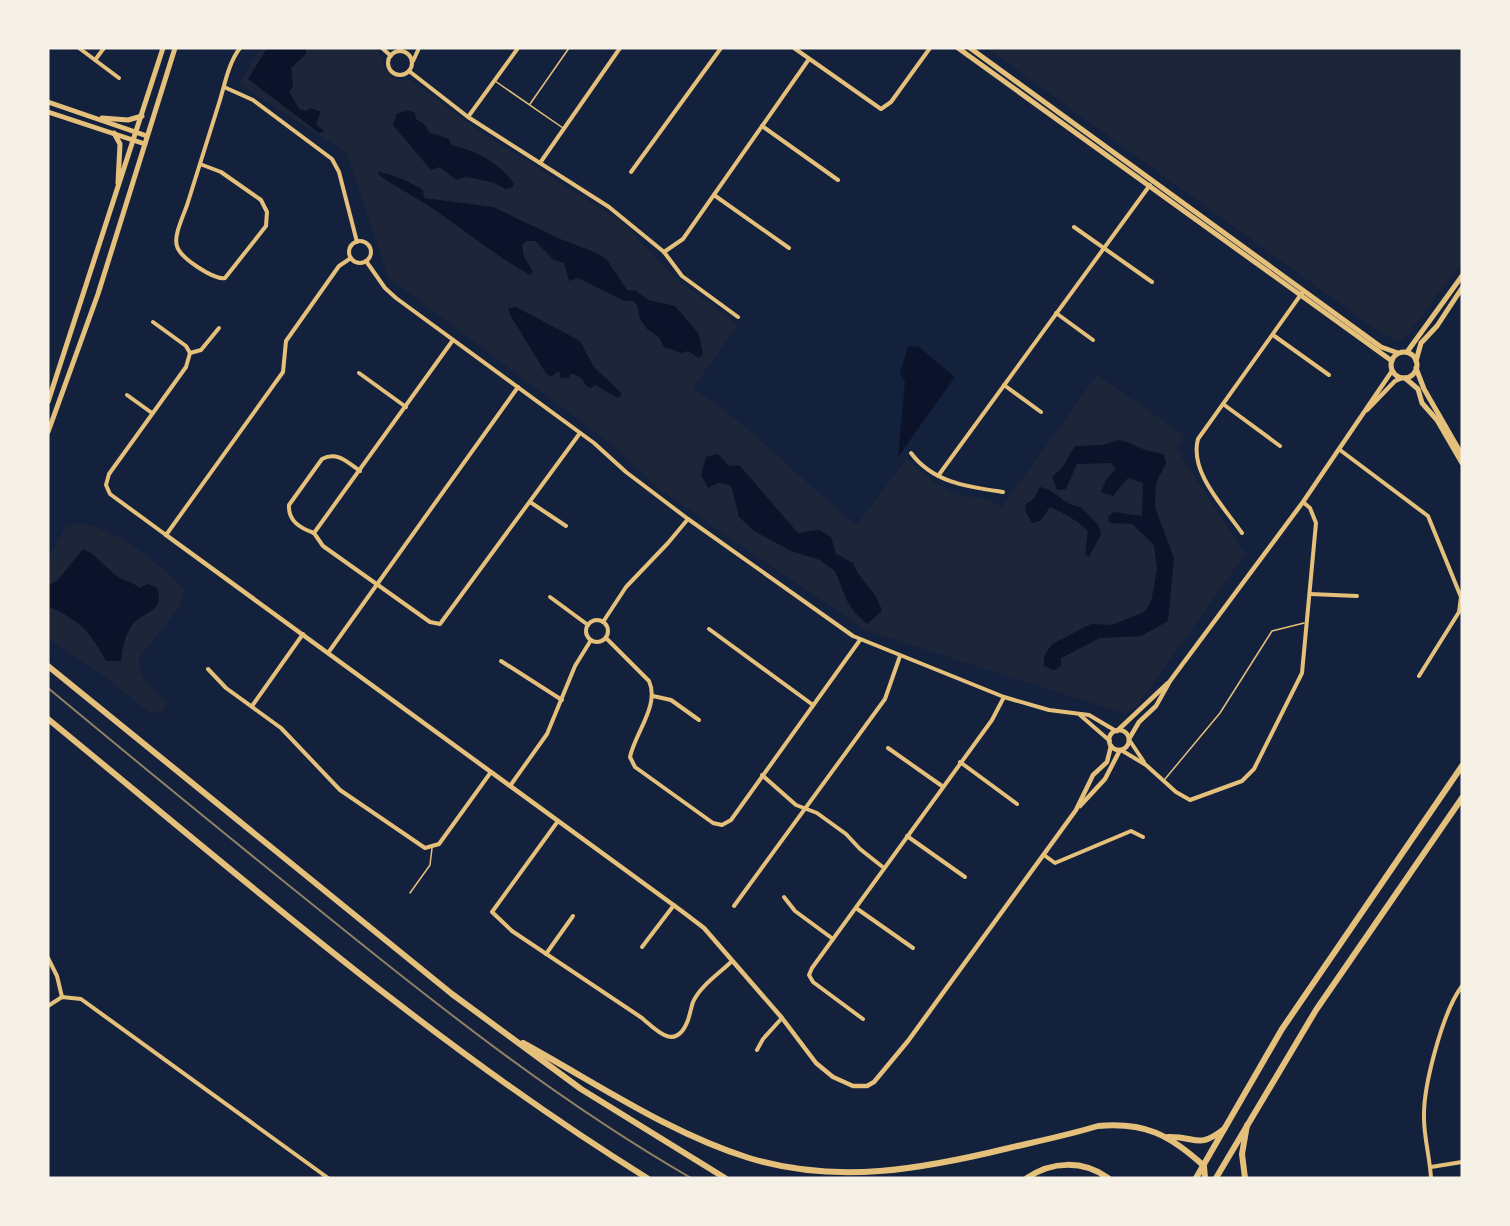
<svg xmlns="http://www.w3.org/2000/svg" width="1510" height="1226" font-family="'Exo 2',sans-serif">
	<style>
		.green { fill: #1d2539 }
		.water { fill: #0b132b }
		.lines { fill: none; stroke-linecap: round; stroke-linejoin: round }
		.service { stroke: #e5c07b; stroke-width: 1.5 }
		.minor { stroke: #e5c07b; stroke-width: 4 }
		.tertiary { stroke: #e5c07b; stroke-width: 4.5 }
		.secondary { stroke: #e5c07b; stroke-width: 5 }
		.trunk { stroke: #e5c07b; stroke-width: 6 }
		.motorway { stroke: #e5c07b; stroke-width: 6 }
		.rail { stroke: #918062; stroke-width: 2 }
	</style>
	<rect width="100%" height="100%" fill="#14213d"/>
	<!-- green -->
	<g class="green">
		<path d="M260 48H376C385 64 387 85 410 80L479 131 622 222 676 279 738 325 693 388 736 419 856 526 907 458C920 472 935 485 953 492 971 499 985 495 1002 507L1097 375 1185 436 1176 448 1245 554 1138 705 1125 714 865 630 660 490 616 448 389 278 347 153 239 84Z"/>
		<path d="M987 48H1462V262L1406 337 1397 341 1374 328Z"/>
		<path d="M77 524C112 524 161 565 185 590L181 605 139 658 141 676 167 704 163 712 150 713 103 675 48 638V560L65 528Z"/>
	</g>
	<!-- water -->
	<g class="water">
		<path d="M267 48H306V54L291 68 293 87 289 91 299 109 307 111 310 108 321 112 316 124 324 131 319 133 248 79Z"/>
		<path d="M408 110 415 113 416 119 424 124 429 132 449 139 451 145C475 150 500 163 514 184L513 187 506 189 492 182 466 177 456 180 440 167 431 170 393 125 397 114Z"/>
		<path d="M378 171 405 180 423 190 424 198 493 207 560 239 597 253 607 260 627 290 636 291 648 300 675 306 699 334 703 355 699 358 688 351 682 353 664 347 659 337 647 329 640 319 637 305 634 301H625L578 278 569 281 564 263 554 260 535 241H526L522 246 524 257 533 272 530 275C496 256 467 232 435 210 417 198 398 188 380 176Z"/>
		<path d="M516 307 580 341 594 367 622 394 618 398 595 385 591 388 586 386C583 379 578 374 570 374L569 378H561L559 371 552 376 547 375 510 315 508 308Z"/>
		<path d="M908 346 919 347 955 377 898 457 905 381 900 373Z"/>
		<path d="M1118 440C1129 441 1133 446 1143 449 1150 452 1156 451 1164 455L1166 463 1156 483 1155 507 1174 558 1168 621 1141 636 1100 638 1061 658V666L1054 670 1044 666V656L1052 644 1091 624 1112 625 1144 612 1151 602 1157 569 1154 545 1132 524 1109 523 1108 517 1113 512 1142 516 1143 483 1128 478 1113 496 1101 492 1106 480 1116 469 1111 463 1077 464 1066 489 1057 490 1052 477 1062 468 1075 446 1102 445Z"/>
		<path d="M718 454 729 466 739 465 798 533 819 530 831 537 836 554 853 563C862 585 875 587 882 611L867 624 855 613 846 599 835 571 820 560 791 551 754 531 739 517 731 485 718 483 708 488 701 475 706 457Z"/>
		<path d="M1040 487C1057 490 1064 506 1081 507L1099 526 1101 534 1089 557 1085 554 1088 531C1078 521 1064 513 1050 507L1040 521 1032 523 1025 510 1026 504 1034 499Z"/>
		<path d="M83 549C99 555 106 571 122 579 128 582 133 582 139 588L148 584 157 588C165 613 145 610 133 624 124 636 123 647 121 661H106C89 630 80 621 48 606V586L58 580Z"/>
	</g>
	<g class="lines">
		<!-- service -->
		<g class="service">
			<path d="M495 81 563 128"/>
			<path d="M530 104 569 48"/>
			<path d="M1165 779 1220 713 1272 631 1304 623"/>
			<path d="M410 893 430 865 432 848"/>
		</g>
		<!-- minor -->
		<g class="minor">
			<path d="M79 48 119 78"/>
			<path d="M382 48 391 56"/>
			<path d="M794 48 881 109 891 102 930 48"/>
			<circle cx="400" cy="63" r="12"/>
			<path d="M95 60 104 48"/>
			<path d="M413 61 419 48"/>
			<path d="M409 71 468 117 609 207 664 252 682 276 738 317"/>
			<path d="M224 87 253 100 332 159 339 172 357 242"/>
			<path d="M468 117 518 48"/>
			<path d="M762 126 838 180"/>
			<path d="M540 163 620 48"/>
			<path d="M200 164 221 172 261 200 267 212 266 226 225 278C214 280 180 258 177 246 173 235 185 213 188 202 199 168 209 134 220 100 225 83 229 62 240 48"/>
			<path d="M631 172 721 48"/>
			<path d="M714 195 789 248"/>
			<path d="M1074 227 1152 282"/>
			<circle cx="360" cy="252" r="11"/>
			<path d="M664 252 683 239 809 59"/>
			<path d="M366 261 385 288 396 298 594 443 626 472 688 519 853 636 1004 697 1049 710 1089 715 1116 731"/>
			<path d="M1056 313 1093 340"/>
			<path d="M153 322 186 346 190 353 186 367 109 474 106 485 110 494 166 535 283 372 286 341 339 266 351 258"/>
			<path d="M1273 335 1329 375"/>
			<path d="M453 340 314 533 323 546 430 622 440 624 580 433"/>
			<path d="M190 353 201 350 219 328"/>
			<path d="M359 373 406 407"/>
			<path d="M1004 385 1041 412"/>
			<path d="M127 395 152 413"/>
			<path d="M1223 404 1280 446"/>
			<path d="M1340 450 1428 516 1461 597 1459 612 1419 676"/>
			<path d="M911 453C933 483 969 487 1003 492"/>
			<path d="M938 476 1150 185"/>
			<path d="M530 502 566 526"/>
			<path d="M314 533C300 528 288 521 289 505L322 459C337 451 347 462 360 471"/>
			<path d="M1242 533C1224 507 1189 472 1198 439L1302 293"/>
			<path d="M1310 594 1357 596"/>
			<path d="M550 597 588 625"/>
			<circle cx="597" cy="631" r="11"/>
			<path d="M603 622 626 587 668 543 688 519"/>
			<path d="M709 629 813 705"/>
			<path d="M606 638 649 681C660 705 635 733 630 757L635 767 713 823 722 825 731 820 860 640"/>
			<path d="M328 653 518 387"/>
			<path d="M501 661 562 700"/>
			<path d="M208 669 226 688 281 728 340 790 425 848 439 844 491 772"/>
			<path d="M653 696 671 700 699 720"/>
			<path d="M252 706 303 634"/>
			<path d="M1080 715 1110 741"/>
			<path d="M1130 741 1144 762"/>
			<path d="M888 748 942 786"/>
			<path d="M1121 750 1146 765 1176 792 1190 800 1242 781 1254 769 1302 673 1316 523 1310 508 1303 502"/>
			<path d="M960 762 1017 804"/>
			<path d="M762 775 796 805 817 813 846 834 860 849 884 868"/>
			<path d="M510 786 547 734 575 666 591 640"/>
			<path d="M558 821 492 912 512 931 642 1018C657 1031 676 1052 688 1020 690 1014 691 1008 693 1002 700 986 720 973 732 961"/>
			<path d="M907 836 965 877"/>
			<path d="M1044 855 1055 863 1131 831 1143 837"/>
			<path d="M784 897 795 911 833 939"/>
			<path d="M734 906 885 699 900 656"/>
			<path d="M856 908 913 948"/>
			<path d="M642 947 674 905"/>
			<path d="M546 954 573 916"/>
			<path d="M48 958 57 976 62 997"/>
			<path d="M48 1006 62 997 81 999 328 1178"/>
			<path d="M863 1019 813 982 809 975 812 968 992 720 1004 697"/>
			<path d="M757 1050 763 1039 782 1018"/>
			<path d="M1431 1167 1462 1162"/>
			<path d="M1431 1178C1430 1158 1424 1138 1424 1118 1423 1086 1443 1011 1462 986"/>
		</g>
		<!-- tertiary -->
		<g class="tertiary">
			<path d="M1367 410 1395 381 1402 378"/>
			<path d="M166 535 683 912 704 928 782 1018 816 1063 833 1077 853 1086H867L874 1082 908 1041 1076 810 1093 775 1107 762 1111 746"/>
			<circle cx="1119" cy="740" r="10"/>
			<path d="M1117 731 1168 683"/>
			<path d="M1129 739 1139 722 1156 706 1170 681 1303 502 1392 371"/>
			<path d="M1080 806 1105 779 1120 750"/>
		</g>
		<!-- secondary -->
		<g class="secondary">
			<path d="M958 48 1392 361"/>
			<path d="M970 48 1381 347 1398 353"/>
			<path d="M48 102 147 136"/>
			<path d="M48 112 145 144"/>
			<path d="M102 118 128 120 142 116"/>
			<path d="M114 133 120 144 118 183"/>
			<path d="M1407 352 1462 276"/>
			<circle cx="1404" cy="365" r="13"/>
			<path d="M1416 361 1421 343 1437 326 1462 288"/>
			<path d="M1416 368 1424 389 1462 455"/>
			<path d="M1405 378 1418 389 1422 403 1437 420 1462 463"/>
			<path d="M48 402 163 48"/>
			<path d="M48 432 98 294 175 48"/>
		</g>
		<!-- trunk -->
		<g class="trunk">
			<path d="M1196 1178 1282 1029 1462 766"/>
			<path d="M1216 1178 1316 1010 1462 798"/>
		</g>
		<!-- motorway -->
		<g class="motorway">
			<path d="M48 666 452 994 581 1089 725 1178"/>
			<path d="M48 719C242 878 434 1046 647 1178"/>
			<path d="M523 1043C596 1083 669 1133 749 1158 837 1185 923 1169 1009 1148 1039 1141 1068 1135 1098 1126 1144 1122 1169 1134 1204 1166L1205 1178"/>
			<path d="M1168 1137C1197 1136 1197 1150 1224 1129"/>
			<path d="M1027 1178C1052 1161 1083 1160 1108 1178"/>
			<path d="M1245 1178 1242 1154 1247 1125"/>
		</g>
		<!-- rail -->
		<path class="rail" d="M48 688C143 767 237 844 333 921 448 1014 563 1104 691 1178"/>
	</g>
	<!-- border -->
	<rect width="1510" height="1226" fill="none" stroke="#f6f1e7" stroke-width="99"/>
</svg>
